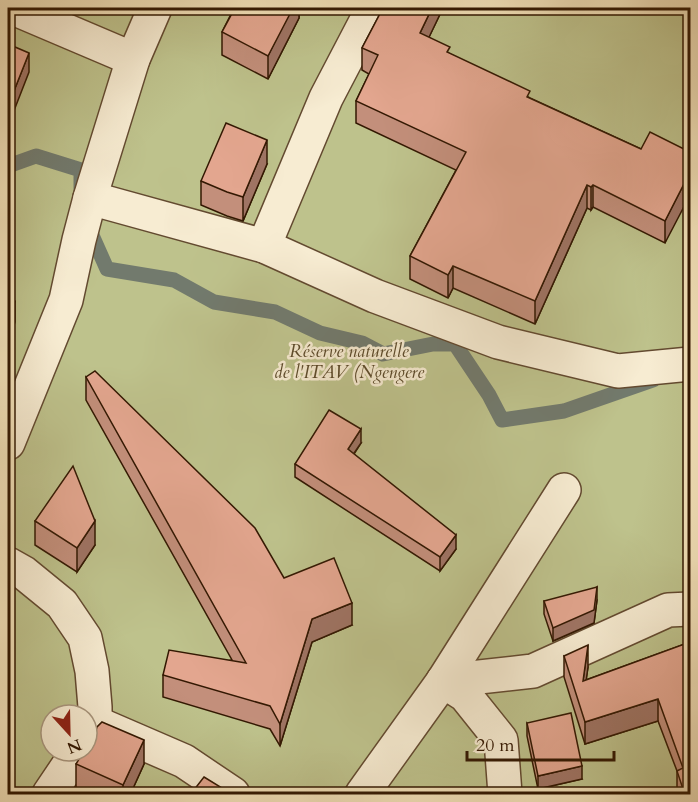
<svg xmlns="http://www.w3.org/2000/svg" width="698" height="802" font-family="Cardo,serif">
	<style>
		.green { fill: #bec28c; stroke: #786d47; stroke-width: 1.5; fill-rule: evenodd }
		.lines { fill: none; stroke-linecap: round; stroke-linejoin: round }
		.stream { stroke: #727a6d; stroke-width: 15 }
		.minor-casing { stroke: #634a30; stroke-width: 36 }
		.minor { stroke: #f7ecd2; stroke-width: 33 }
		.wall { fill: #c38f7b; stroke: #331802; stroke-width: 1.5 }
		.shaded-wall { fill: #9f7464; stroke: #331802; stroke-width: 1.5 }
		.building { fill: #e3a68f; stroke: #331802; stroke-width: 1.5 }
		.labels { text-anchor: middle; stroke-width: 5; stroke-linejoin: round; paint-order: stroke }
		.park-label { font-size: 18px; font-style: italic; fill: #5d4b2b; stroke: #f7ecd2 }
	</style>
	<rect width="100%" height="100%" fill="#f2e1b9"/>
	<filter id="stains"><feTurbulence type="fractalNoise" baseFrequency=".00333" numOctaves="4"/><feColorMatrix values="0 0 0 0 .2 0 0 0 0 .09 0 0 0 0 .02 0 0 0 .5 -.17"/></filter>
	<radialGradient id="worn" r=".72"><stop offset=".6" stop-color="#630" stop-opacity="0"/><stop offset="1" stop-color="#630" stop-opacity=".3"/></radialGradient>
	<!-- green -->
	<path class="green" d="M8 8H690V794H8ZM51 715H87V751H51Z"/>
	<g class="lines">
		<!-- stream -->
		<g class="stream">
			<path d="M8 166 36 156 81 170V189"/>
			<path d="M87 224 107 269 174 280 214 302 275 312 320 333 362 343 383 354 433 344H455L489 395 502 420 564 411 653 380"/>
		</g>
		<defs>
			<g id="minor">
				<path d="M13 8 133 59"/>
				<path d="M90 198 264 246 375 296 498 342 618 371 690 364"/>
				<path d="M264 246 326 98 373 8"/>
				<path d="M8 443 66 300 79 240 90 198 133 59 155 8"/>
				<path d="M8 564 24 573 62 604 85 638 92 671 95 707V722L87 735"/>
				<path d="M443 681 533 671 668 610 690 609"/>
				<path d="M443 681 465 695 501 740 505 794"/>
				<path d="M103 726 184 761 233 794"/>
				<path d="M49 794 78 751"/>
				<path d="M362 794 443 681 564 490"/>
			</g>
		</defs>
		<!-- minor casing -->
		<use href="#minor" class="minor-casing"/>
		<!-- minor -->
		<use href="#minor" class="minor"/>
	</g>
	<!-- wall -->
	<g class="wall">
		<path d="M214 8H299V18L268 79 222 55V32L231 14Z"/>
		<path d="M383 8H443L429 37 450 54 530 98 641 149 690 152 665 243 593 207 591 210 587 208 535 324 453 288 448 298 410 279V256L456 170 356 123V101L369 74 362 70V48Z"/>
		<path d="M267 164 243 221 227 216 201 205V181Z"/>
		<path d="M86 377 284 578 352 625 312 642 280 746 270 729 163 697V675L232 660 86 400Z"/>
		<path d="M361 443 354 454 456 549 440 571 295 477V464Z"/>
		<path d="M35 521 95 545 77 572 35 545Z"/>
		<path d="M597 600 594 623 553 641 544 614V601Z"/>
		<path d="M690 642V795H677V771L658 721 585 744 564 677V656L588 667 586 680Z"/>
		<path d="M527 723 582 779 538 789 527 736Z"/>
		<path d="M76 764H144L130 795H90L76 788Z"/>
	</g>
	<!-- shaded-wall -->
	<g class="shaded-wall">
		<path d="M291 8H299V18L268 79V56Z"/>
		<path d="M432 8H443L420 56V33Z"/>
		<path d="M29 53V72L8 126V106Z"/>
		<path d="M267 140V164L243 221V197Z"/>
		<path d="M690 172V195L665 243V221Z"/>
		<path d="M587 185V208L535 324V301Z"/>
		<path d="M593 185V207L591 210V187Z"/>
		<path d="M453 266V288L448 298V275Z"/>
		<path d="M15 301V322L8 345V324Z"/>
		<path d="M361 429V443L348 462V449Z"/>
		<path d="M95 521V545L77 572V548Z"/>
		<path d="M456 535V549L440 571V557Z"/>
		<path d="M597 587V600L594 623 553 641V628Z"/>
		<path d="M352 603V625L312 642 280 746V724L312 619Z"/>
		<path d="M588 645V667L583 703V681Z"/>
		<path d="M658 699V721L585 744V722Z"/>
		<path d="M144 740V764L130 795H123V785Z"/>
		<path d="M582 766V779L538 789V776Z"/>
	</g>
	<!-- building -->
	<g class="building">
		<path d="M235 8H293L268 56 222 32Z"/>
		<path d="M383 8H432L420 33 450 47 447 52 530 91 527 97 641 149 650 132 690 152V172L665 221 593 185 591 187 587 185 535 301 453 266 448 275 410 256 466 152 356 101 378 55 362 48Z"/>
		<path d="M8 44 29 53 8 106Z"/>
		<path d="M226 123 267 140 243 197 227 192 201 181Z"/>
		<path d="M8 298 15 301 8 324Z"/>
		<path d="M95 371 255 528 284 578 334 558 352 603 312 619 280 724 270 706 163 675 169 650 246 663 86 377Z"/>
		<path d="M329 410 361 429 348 449 456 535 440 557 295 464Z"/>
		<path d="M73 466 95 521 77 548 35 521Z"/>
		<path d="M597 587 594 610 553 628 544 601Z"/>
		<path d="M690 642V795H685L677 771 683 768 658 699 585 722 564 656 588 645 583 681Z"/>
		<path d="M571 713 582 766 538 776 527 723Z"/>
		<path d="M102 722 144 740 123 785 76 764 84 751H87V747L94 737 97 727Z"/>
		<path d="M204 777 227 791 232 795H190Z"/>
	</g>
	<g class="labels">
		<!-- park labels -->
		<g class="park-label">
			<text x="349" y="357">Réserve naturelle<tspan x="349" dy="21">de l'ITAV (Ngengere</tspan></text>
		</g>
	</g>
	<!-- margin -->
	<rect width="698" height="802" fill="none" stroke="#f2e1b9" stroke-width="30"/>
	<rect x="9" y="9" width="680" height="784" fill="none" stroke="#331802" stroke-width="3"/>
	<rect x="15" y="15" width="668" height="772" fill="none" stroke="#331802" stroke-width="1.5"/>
	<!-- north arrow -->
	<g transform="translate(69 733) rotate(158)"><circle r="28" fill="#f7ecd2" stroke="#a9977f" stroke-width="1.5"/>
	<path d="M0-4.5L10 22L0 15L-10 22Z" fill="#8f2418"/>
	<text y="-9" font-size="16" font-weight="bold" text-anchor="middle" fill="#331802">N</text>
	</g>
	<!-- scale -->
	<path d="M467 751v9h147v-9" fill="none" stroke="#331802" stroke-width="3"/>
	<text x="476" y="751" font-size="18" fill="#331802" stroke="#f7ecd2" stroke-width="4.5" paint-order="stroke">20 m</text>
	<rect width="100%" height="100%" filter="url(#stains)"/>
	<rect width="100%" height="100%" fill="url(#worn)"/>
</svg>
